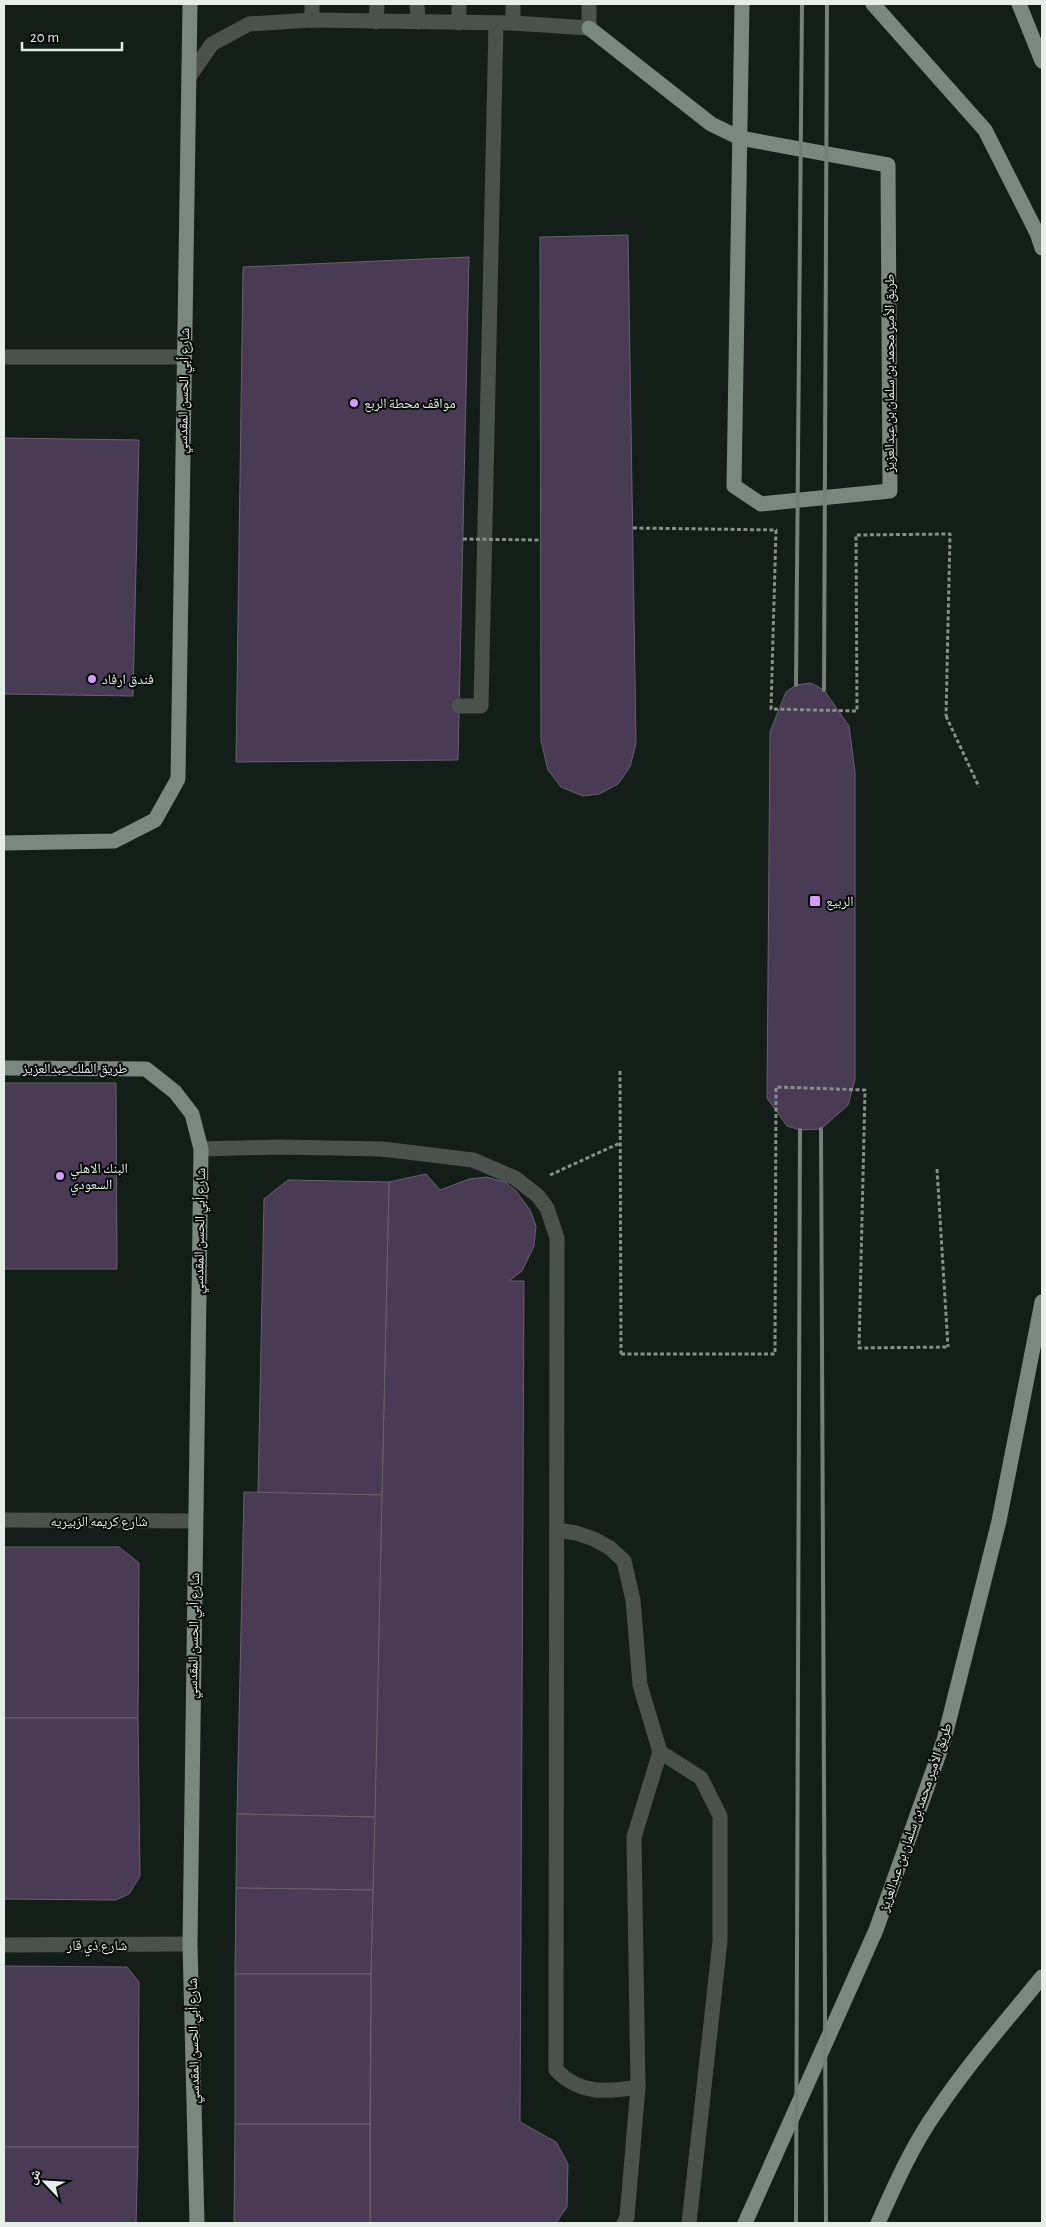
<svg xmlns="http://www.w3.org/2000/svg" width="1046" height="2227" font-family="'Alegreya Sans','Noto Naskh Arabic',sans-serif">
	<style>
		.building { fill: #493b54; stroke: #68616e }
		.lines { fill: none; stroke-linecap: round; stroke-linejoin: round }
		.path { stroke: #868f8a; stroke-width: 3; stroke-dasharray: 4 2.5; stroke-linecap: butt }
		.lane { stroke: #4b524e; stroke-width: 15 }
		.street { stroke: #4b524e; stroke-width: 15 }
		.primary { stroke: #7b8880; stroke-width: 15 }
		.rail { stroke: #76807a; stroke-width: 4 }
		.path-bridge { stroke: #868f8a; stroke-width: 3; stroke-dasharray: 4 2.5; stroke-linecap: butt }
		.poi-dot { fill: #d49cfb; stroke: #030705; stroke-width: 2 }
		.labels { text-anchor: middle; stroke-width: 4; stroke-linejoin: round; paint-order: stroke }
		.street-label { font-size: 14px; fill: #e6eee9; stroke: #030705 }
		.poi-label { font-size: 14px; fill: #e6eee9; stroke: #030705; text-anchor: start }
	</style>
	<rect width="100%" height="100%" fill="#121e17"/>
	<!-- building -->
	<g class="building">
		<path d="M628 235 636 743 630 767 618 784 599 794 583 796 561 787 548 770 541 741 540 237Z"/>
		<path d="M469 257 458 760 236 762 243 267Z"/>
		<path d="M4 438 139 440 133 696 4 694Z"/>
		<path d="M811 683 824 690 849 726 855 772V1080L848 1105 821 1129 800 1130 787 1126 767 1098 770 732 786 692 796 685Z"/>
		<path d="M4 1083H116L117 1269H4Z"/>
		<path d="M426 1174 440 1190 469 1179 487 1177 505 1182 516 1191 530 1210 536 1226 534 1246 522 1271 509 1281H524L520 2122 556 2142 568 2164 567 2207 556 2223H370L371 1974 389 1182Z"/>
		<path d="M288 1180 389 1182 382 1495 258 1493 264 1199Z"/>
		<path d="M244 1492 382 1495 375 1817 237 1814Z"/>
		<path d="M4 1547H119L139 1563 138 1718H4Z"/>
		<path d="M4 1718H138L140 1876 129 1894 116 1900 4 1899Z"/>
		<path d="M237 1814 375 1817 373 1890 236 1888Z"/>
		<path d="M236 1888 373 1890 371 1974H235Z"/>
		<path d="M4 1966 127 1967 139 1982 138 2147H4Z"/>
		<path d="M235 1974H371L370 2124H235Z"/>
		<path d="M235 2124H370V2223H234Z"/>
		<path d="M4 2147H138L136 2223H4Z"/>
	</g>
	<g class="lines">
		<!-- path -->
		<g class="path">
			<path d="M946 716 979 787"/>
			<path d="M620 1071 621 1354"/>
			<path d="M937 1169 948 1347"/>
			<path d="M550 1175 620 1143"/>
		</g>
		<!-- lane -->
		<g class="lane">
			<path d="M417 4 418 22"/>
			<path d="M312 20V4"/>
			<path d="M376 22 377 4"/>
			<path d="M459 23V4"/>
			<path d="M513 23V4"/>
			<path d="M189 77 212 44 249 24 312 20 513 23 589 28V4"/>
			<path d="M459 706H481L496 23"/>
			<path d="M201 1149 280 1147 382 1149 473 1160 515 1178 538 1196 547 1208 557 1238 556 2070C581 2095 606 2092 638 2087"/>
			<path d="M557 1530 576 1533 594 1539 610 1548 624 1561 633 1600 640 1685 660 1752 634 1837 638 2087 627 2217 624 2223"/>
			<path d="M660 1752 701 1778 720 1816V1941L689 2223"/>
		</g>
		<!-- street -->
		<g class="street">
			<path d="M4 357H184"/>
			<path d="M4 1520 194 1521"/>
			<path d="M4 1945 190 1944"/>
		</g>
		<!-- primary -->
		<g class="primary">
			<path d="M873 4 985 130 1037 233 1042 248"/>
			<path d="M1019 4 1042 61"/>
			<path d="M589 28 711 124 740 138 888 165 890 491 761 504 734 486 742 4"/>
			<path d="M4 843 114 841 155 820 178 779 190 4"/>
			<path d="M4 1068 146 1069 175 1092 192 1114 201 1149 190 1944 197 2223"/>
			<path d="M745 2223 876 1930 944 1740 999 1521 1042 1302"/>
			<path d="M878 2223C895 2185 912 2146 936 2112 968 2064 1006 2021 1042 1977"/>
		</g>
		<!-- rail -->
		<g class="rail">
			<path d="M796 685 802 4"/>
			<path d="M824 690 827 4"/>
			<path d="M821 1129 826 2223"/>
			<path d="M796 2223 800 1130"/>
		</g>
		<!-- path-bridge -->
		<g class="path-bridge">
			<path d="M633 528 776 530 771 709 857 711 856 535 950 534 946 716"/>
			<path d="M463 539 541 540"/>
			<path d="M621 1354H775L776 1087 865 1090 859 1348 948 1347"/>
		</g>
	</g>
	<!-- markers -->
	<g class="poi-dot">
		<circle cx="354" cy="403" r="5"/>
		<circle cx="92" cy="679" r="5"/>
		<rect x="809" y="895" width="12" height="12" rx="2.5"/>
		<circle cx="60" cy="1176" r="5"/>
	</g>
	<g class="labels">
		<!-- street labels -->
		<g class="street-label">
			<text transform="translate(889 373) rotate(-90)" y="5">طريق الأمير محمد بن سلمان بن عبدالعزيز</text>
			<text transform="translate(183 391) rotate(-89)" y="5">شارع أبي الحسن المقدسي</text>
			<text x="75" y="1073">طريق الملك عبدالعزيز</text>
			<text transform="translate(199 1231) rotate(-89)" y="5">شارع أبي الحسن المقدسي</text>
			<text x="99" y="1526">شارع كريمه الزبيريه</text>
			<text transform="translate(193 1636) rotate(-89)" y="5">شارع أبي الحسن المقدسي</text>
			<text transform="translate(915 1817) rotate(-71)" y="5">طريق الأمير محمد بن سلمان بن عبدالعزيز</text>
			<text x="97" y="1950">شارع ذي قار</text>
			<text transform="translate(193 2041) rotate(-91)" y="5">شارع أبي الحسن المقدسي</text>
		</g>
		<!-- poi labels -->
		<g class="poi-label">
			<text x="364" y="408">مواقف محطة الربع</text>
			<text x="102" y="684">فندق ارفاد</text>
			<text x="826" y="906">الربيع</text>
			<text x="70" y="1173">البنك الاهلي<tspan x="70" dy="16">السعودي</tspan></text>
		</g>
	</g>
	<!-- border -->
	<rect width="1046" height="2227" fill="none" stroke="#e6eee9" stroke-width="10"/>
	<!-- north arrow -->
	<g transform="translate(45 2182) rotate(295)" stroke="#030705" stroke-width="4" paint-order="stroke">
	<path d="M0-4L9 19L0 12L-9 19Z" fill="#e6eee9"/>
	<text y="-8" font-size="14" font-weight="bold" text-anchor="middle" fill="#e6eee9">ش</text>
	</g>
	<!-- scale -->
	<path d="M22 42v8h100v-8" fill="none" stroke="#e6eee9" stroke-width="2.5"/>
	<text x="30" y="42" font-size="15" fill="#e6eee9" stroke="#030705" stroke-width="4" paint-order="stroke">20 m</text>
</svg>
